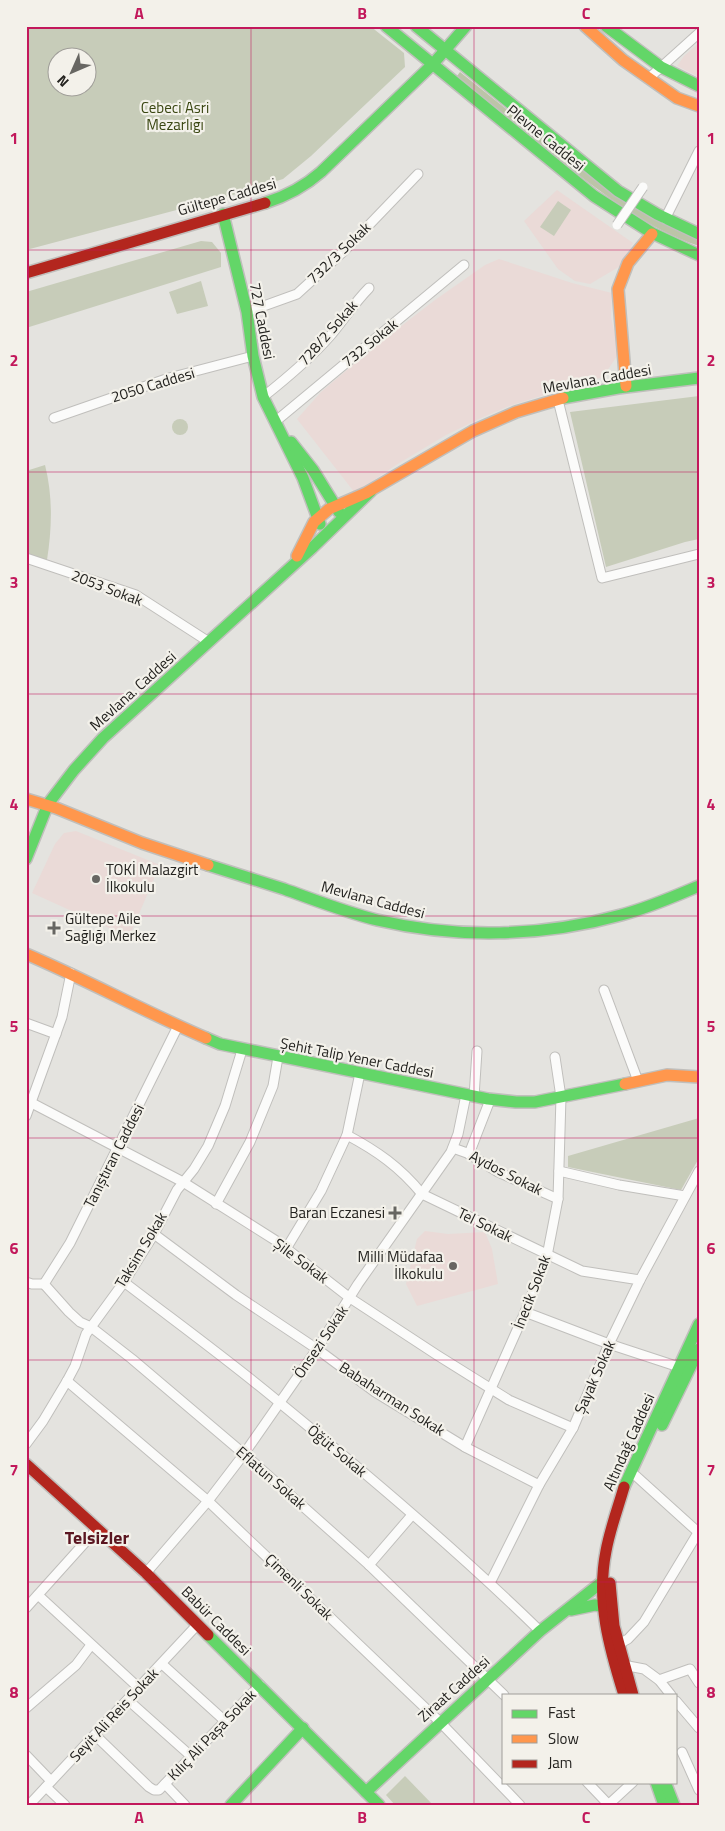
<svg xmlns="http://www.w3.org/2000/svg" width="725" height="1831" font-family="'Titillium Web',sans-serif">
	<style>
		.education { fill: #eadad7 }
		.green { fill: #c7ccb9; fill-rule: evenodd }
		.forest { fill: #bcc4a8 }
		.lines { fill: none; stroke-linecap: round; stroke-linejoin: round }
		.street-casing { stroke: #c0bfbc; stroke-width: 11 }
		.fast-casing { stroke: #c0bfbc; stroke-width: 14 }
		.slow-casing { stroke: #c0bfbc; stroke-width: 14 }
		.jam-casing { stroke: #c0bfbc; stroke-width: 14 }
		.street { stroke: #fbfbfa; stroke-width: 9 }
		.fast { stroke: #63d668; stroke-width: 11 }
		.slow { stroke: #ff974d; stroke-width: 11 }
		.jam { stroke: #b3261e; stroke-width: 11 }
		.street-bridge-casing { stroke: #c0bfbc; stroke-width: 11; stroke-linecap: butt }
		.street-bridge { stroke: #fbfbfa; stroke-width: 9 }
		.grid { fill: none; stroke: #c2185b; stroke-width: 1; stroke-opacity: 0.55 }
		.poi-dot { fill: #676662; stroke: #f3f1ea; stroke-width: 2 }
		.labels { text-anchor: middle; stroke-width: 4.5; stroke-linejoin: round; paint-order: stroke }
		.park-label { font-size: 15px; fill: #394611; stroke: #f3f1ea }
		.street-label { font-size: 15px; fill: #23221f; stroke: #f3f1ea }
		.poi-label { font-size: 15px; fill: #23221f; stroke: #f3f1ea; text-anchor: start }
		.quarter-label { font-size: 18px; font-weight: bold; fill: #5a1520; stroke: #f3f1ea }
		.neatline { fill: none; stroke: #c2185b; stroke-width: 2 }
		.grid-label { font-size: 16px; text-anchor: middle; font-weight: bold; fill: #c2185b }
	</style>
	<rect width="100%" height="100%" fill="#e4e3df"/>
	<!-- education -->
	<g class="education">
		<path d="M699 43V77L677 66 684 56Z"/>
		<path d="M557 190 633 243 631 246 632 248 622 265 590 284 575 281 558 269 524 221Z"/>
		<path d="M499 259 572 283 612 293 611 317 619 353 603 377 512 405 481 418 446 435 396 465 355 493 297 419 321 392 374 347 435 300 485 265Z"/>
		<path d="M76 831 160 865 129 937 32 893 55 844 64 833Z"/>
		<path d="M425 1231 448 1234 485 1232 492 1249 498 1284 417 1306 406 1284 417 1239Z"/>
	</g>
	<!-- green -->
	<g class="green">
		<path d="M26 26H370L404 53 405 67 311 156 283 179 233 195 26 250ZM58 58H88V88H58Z"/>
		<path d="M558 201 571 210 554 236 540 227Z"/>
		<path d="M201 241 212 242 221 253V267L26 328V292Z"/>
		<path d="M201 281 208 306 177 314 169 292Z"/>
		<path d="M699 396V539L685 542 606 567 570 412Z"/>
		<circle cx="180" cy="427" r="8"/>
		<path d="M45 465C53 497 52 528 47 560L26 556V471Z"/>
		<path d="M699 1118V1158L681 1190 568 1167V1156Z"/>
		<path d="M405 1776 433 1805H395L386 1795Z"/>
	</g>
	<!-- forest -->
	<path class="forest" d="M460 72 604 187 699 240V246C649 229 607 197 566 165 529 136 493 105 457 76Z"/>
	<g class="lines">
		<defs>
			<g id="street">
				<path d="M649 78 699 33"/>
				<path d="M665 219 699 151"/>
				<path d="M247 312 297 294 344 251 418 174"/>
				<path d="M263 397C287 378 310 359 330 336 343 321 354 303 369 288"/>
				<path d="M558 400 602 578 699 554"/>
				<path d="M54 418 169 378 253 356"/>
				<path d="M276 421 464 265"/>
				<path d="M26 558 136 595 209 642"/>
				<path d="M604 990 638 1081"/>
				<path d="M26 1023 56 1034"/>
				<path d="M474 1097 477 1051"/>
				<path d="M26 1100 183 1182 278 1242 350 1298 437 1355 509 1400 573 1428"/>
				<path d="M26 1116 62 1017 71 973"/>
				<path d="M347 1135C377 1151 400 1167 422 1194L582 1271 640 1280"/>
				<path d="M453 1148 467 1153 498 1172 558 1199"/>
				<path d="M469 1154 490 1100"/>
				<path d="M559 1171 619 1185 685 1196"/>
				<path d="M216 1204 250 1142 273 1086 278 1057"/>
				<path d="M154 1234 236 1295 317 1349 375 1392 465 1447 539 1485"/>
				<path d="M286 1249 321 1191 347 1135 360 1073"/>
				<path d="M26 1282 32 1284H44"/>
				<path d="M124 1282C176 1322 230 1361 280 1403 369 1476 458 1551 540 1631"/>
				<path d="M44 1284 69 1312 80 1322 91 1327 132 1359 244 1454 369 1565 504 1695"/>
				<path d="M44 1284 70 1243 178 1026"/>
				<path d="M525 1312 609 1344 679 1367"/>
				<path d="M67 1381 208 1501 440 1722 520 1805"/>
				<path d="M26 1444 43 1421 67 1381 75 1366 86 1334 124 1282 154 1234 177 1190 194 1169 208 1146 225 1106 242 1050"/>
				<path d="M465 1447 525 1312 547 1256 558 1199 561 1097 555 1057"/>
				<path d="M636 1476 699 1533"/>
				<path d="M369 1565 412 1515"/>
				<path d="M146 1573 208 1501 244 1454 317 1349 358 1284 451 1152 458 1134 466 1095"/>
				<path d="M490 1583 539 1485 573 1428 609 1344 640 1280 699 1171"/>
				<path d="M38 1595 140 1689"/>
				<path d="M26 1608 98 1528"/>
				<path d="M617 1645 628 1639 644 1622 699 1531"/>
				<path d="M162 1664 225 1721"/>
				<path d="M623 1665 644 1669 659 1680 671 1695"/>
				<path d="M659 1680 690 1669 699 1683"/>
				<path d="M128 1700 192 1757"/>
				<path d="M676 1701 699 1728"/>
				<path d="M26 1708 76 1665 91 1645"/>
				<path d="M95 1735 149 1787 154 1790H159L260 1685"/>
				<path d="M682 1752 699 1790"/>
				<path d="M26 1755 51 1781"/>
				<path d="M587 1782 608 1804"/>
				<path d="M165 1784 185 1805"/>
				<path d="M46 1787 65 1805"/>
				<path d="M29 1805 198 1624"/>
				<path d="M608 1805 633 1782"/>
			</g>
			<g id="fast">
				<path d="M386 26 594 196 652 233 699 255"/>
				<path d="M416 26 618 191 657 214 699 234"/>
				<path d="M606 26 661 67 699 86"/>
				<path d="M265 203C287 196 304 187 321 172L433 64 466 26"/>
				<path d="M223 214 247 312 253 356 263 397 303 478 320 524"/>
				<path d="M563 398 618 388 699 378"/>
				<path d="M291 442 313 470 339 512"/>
				<path d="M26 859 48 804 74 770 103 738 312 548 371 491"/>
				<path d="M208 865C233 873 259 881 284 889 315 900 345 912 377 920 457 939 542 937 621 915 648 908 673 897 699 886"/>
				<path d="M206 1038 220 1044 488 1099 516 1102H535L625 1084"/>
				<path d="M662 1425 699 1349"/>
				<path d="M624 1487 699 1324"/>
				<path d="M571 1610 595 1605 610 1608"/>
				<path d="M208 1635 379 1805"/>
				<path d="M656 1782 664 1805"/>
				<path d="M665 1782 674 1805"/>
				<path d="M366 1792 540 1631 602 1582"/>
				<path d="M231 1805 303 1728"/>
			</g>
			<g id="slow">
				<path d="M585 26 623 60 677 98 699 106"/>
				<path d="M626 386 618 289 628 263 652 234"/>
				<path d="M297 556 314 522 329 509 366 493 473 431 516 412 563 398"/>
				<path d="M26 799 56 808 142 843 208 865"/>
				<path d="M26 954C87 980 145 1012 206 1038"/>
				<path d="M625 1084 667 1075 699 1077"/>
			</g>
			<g id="jam">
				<path d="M26 273 265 203"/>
				<path d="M26 1464 146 1573 208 1635"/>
				<path d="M624 1487C618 1508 610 1529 606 1551 596 1601 609 1647 624 1695"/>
				<path d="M610 1583 614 1626 633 1695"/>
			</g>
		</defs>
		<!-- street casing -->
		<use href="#street" class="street-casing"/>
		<!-- fast casing -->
		<use href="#fast" class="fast-casing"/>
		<!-- slow casing -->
		<use href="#slow" class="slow-casing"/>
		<!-- jam casing -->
		<use href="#jam" class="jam-casing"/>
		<!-- street -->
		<use href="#street" class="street"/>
		<!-- fast -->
		<use href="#fast" class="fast"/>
		<!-- slow -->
		<use href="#slow" class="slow"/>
		<!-- jam -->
		<use href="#jam" class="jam"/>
		<defs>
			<path id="street-bridge" d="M617 225 643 187"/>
		</defs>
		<!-- street-bridge casing -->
		<use href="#street-bridge" class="street-bridge-casing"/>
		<!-- street-bridge -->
		<use href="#street-bridge" class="street-bridge"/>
	</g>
	<!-- grid -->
	<path class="grid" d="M251 26V1805M474 26V1805M26 250H699M26 472H699M26 694H699M26 916H699M26 1138H699M26 1360H699M26 1582H699"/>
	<!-- markers -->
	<g class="poi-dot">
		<circle cx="96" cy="879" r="5"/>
		<path d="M51.5 920.5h5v5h5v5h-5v5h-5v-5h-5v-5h5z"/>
		<path d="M392.5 1205.5h5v5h5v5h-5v5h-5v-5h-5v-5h5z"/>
		<circle cx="453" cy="1266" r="5"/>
	</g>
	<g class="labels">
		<!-- park labels -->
		<g class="park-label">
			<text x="175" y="113">Cebeci Asri<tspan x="175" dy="17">Mezarlığı</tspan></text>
		</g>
		<!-- street labels -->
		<g class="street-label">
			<text transform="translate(546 138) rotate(39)" y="5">Plevne Caddesi</text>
			<text transform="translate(227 197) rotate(-16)" y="5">Gültepe Caddesi</text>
			<text transform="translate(339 253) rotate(-44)" y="5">732/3 Sokak</text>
			<text transform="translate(262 321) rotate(79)" y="5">727 Caddesi</text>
			<text transform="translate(328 333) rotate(-49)" y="5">728/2 Sokak</text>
			<text transform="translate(370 343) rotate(-39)" y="5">732 Sokak</text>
			<text transform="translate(597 379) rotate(-10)" y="5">Mevlana. Caddesi</text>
			<text transform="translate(153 385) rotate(-17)" y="5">2050 Caddesi</text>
			<text transform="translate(107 588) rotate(21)" y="5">2053 Sokak</text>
			<text transform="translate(133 691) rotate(-42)" y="5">Mevlana. Caddesi</text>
			<text transform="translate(373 900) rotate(15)" y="5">Mevlana Caddesi</text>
			<text transform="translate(357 1058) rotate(11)" y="5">Şehit Talip Yener Caddesi</text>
			<text transform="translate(114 1156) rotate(-63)" y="5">Tanıştıran Caddesi</text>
			<text transform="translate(506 1173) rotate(27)" y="5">Aydos Sokak</text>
			<text transform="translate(485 1225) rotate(26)" y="5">Tel Sokak</text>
			<text transform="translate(141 1250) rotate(-59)" y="5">Taksim Sokak</text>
			<text transform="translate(301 1261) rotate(37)" y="5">Şile Sokak</text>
			<text transform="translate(532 1292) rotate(-69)" y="5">İnecik Sokak</text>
			<text transform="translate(321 1342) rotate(-56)" y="5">Önsezi Sokak</text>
			<text transform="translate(595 1377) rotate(-66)" y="5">Şayak Sokak</text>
			<text transform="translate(392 1399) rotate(33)" y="5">Babaharman Sokak</text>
			<text transform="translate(629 1442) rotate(-66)" y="5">Altındağ Caddesi</text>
			<text transform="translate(337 1451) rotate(40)" y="5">Öğüt Sokak</text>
			<text transform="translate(271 1478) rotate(41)" y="5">Eflatun Sokak</text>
			<text transform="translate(299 1587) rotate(44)" y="5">Çimenli Sokak</text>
			<text transform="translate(216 1621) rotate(45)" y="5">Babür Caddesi</text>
			<text transform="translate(454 1689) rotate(-42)" y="5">Ziraat Caddesi</text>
			<text transform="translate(114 1715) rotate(-47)" y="5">Seyit Ali Reis Sokak</text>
			<text transform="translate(212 1735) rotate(-46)" y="5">Kılıç Ali Paşa Sokak</text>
		</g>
		<!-- poi labels -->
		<g class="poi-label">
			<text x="106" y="875">TOKİ Malazgirt<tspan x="106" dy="17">İlkokulu</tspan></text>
			<text x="65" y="924">Gültepe Aile<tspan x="65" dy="17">Sağlığı Merkez</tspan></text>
			<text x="385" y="1218" text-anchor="end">Baran Eczanesi</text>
			<text x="443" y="1262" text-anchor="end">Milli Müdafaa<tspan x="443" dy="17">İlkokulu</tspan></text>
		</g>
		<!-- quarter labels -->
		<g class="quarter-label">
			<text x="97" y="1544">Telsizler</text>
		</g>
	</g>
	<!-- border -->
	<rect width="725" height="1831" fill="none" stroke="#f3f1ea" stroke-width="55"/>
	<!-- legend -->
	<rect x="502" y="1694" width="175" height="90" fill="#f3f1ea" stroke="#a09e99"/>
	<rect x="512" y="1710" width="25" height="8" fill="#63d668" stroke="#a09e99"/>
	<text x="548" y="1718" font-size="15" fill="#23221f">Fast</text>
	<rect x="512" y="1735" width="25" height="8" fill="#ff974d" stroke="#a09e99"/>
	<text x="548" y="1744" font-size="15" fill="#23221f">Slow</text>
	<rect x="512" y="1760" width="25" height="8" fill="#b3261e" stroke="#a09e99"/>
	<text x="548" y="1768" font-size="15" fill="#23221f">Jam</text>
	<!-- north arrow -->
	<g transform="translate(72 72) rotate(225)"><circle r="24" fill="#f3f1ea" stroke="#a09e99"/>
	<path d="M0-4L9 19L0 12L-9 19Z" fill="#676662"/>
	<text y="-8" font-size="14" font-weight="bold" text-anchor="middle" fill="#23221f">N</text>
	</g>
	<rect x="28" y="28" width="670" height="1776" class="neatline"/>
	<g class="grid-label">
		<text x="139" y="19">A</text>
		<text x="362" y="19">B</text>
		<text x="586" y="19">C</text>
		<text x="14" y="144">1</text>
		<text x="711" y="144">1</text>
		<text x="14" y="366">2</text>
		<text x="711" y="366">2</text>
		<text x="14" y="588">3</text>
		<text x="711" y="588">3</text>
		<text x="14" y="810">4</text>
		<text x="711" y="810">4</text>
		<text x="14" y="1032">5</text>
		<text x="711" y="1032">5</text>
		<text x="14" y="1254">6</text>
		<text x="711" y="1254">6</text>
		<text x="14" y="1476">7</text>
		<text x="711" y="1476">7</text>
		<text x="14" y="1698">8</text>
		<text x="711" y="1698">8</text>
		<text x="139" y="1823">A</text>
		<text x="362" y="1823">B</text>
		<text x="586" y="1823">C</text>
	</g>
</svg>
